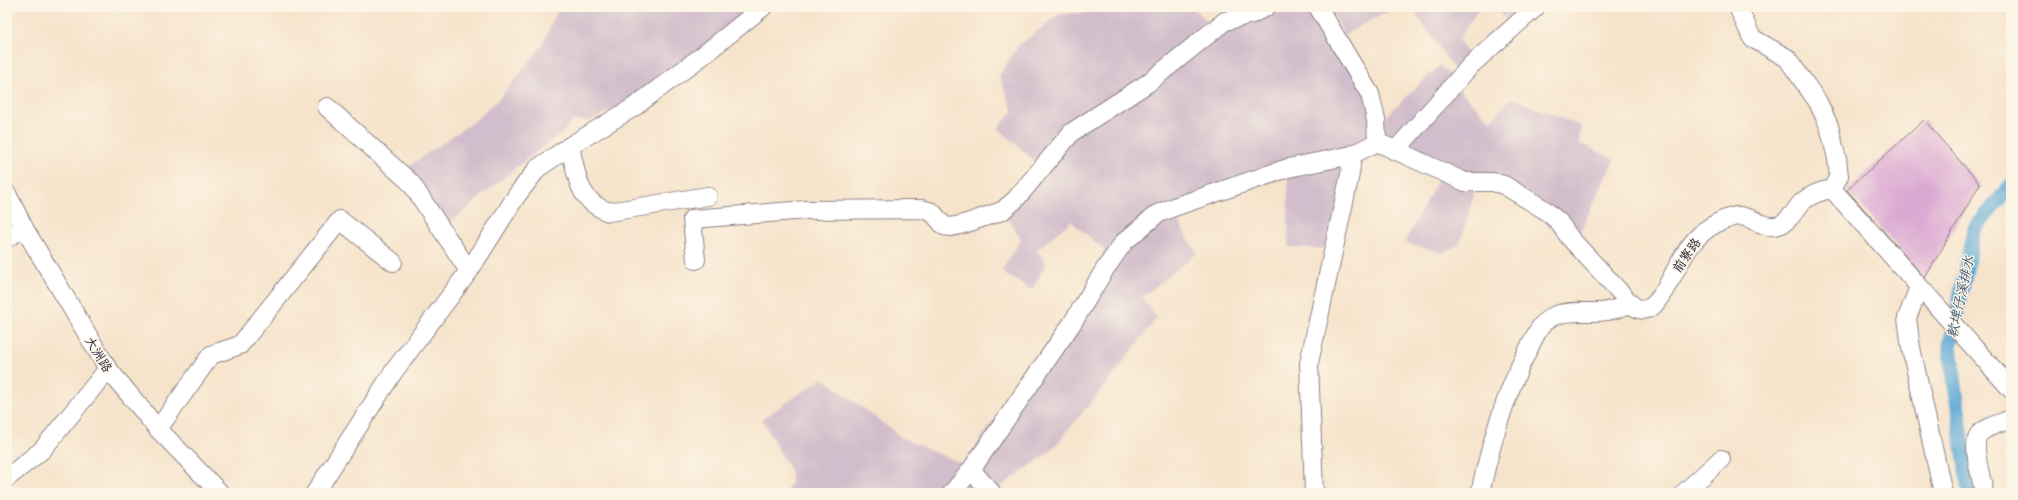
<svg xmlns="http://www.w3.org/2000/svg" width="2018" height="500" font-family="'Patrick Hand','LXGW WenKai TC',sans-serif">
	<style>
		.industrial { fill: #d1bdcb }
		.lines { fill: none; stroke-linecap: round; stroke-linejoin: round }
		.canal { stroke: #5ba7d4; stroke-width: 15 }
		.building { fill: #dca9d3 }
		.minor-casing { stroke: #8c8283; stroke-width: 20 }
		.minor { stroke: #fff; stroke-width: 18 }
		.labels { text-anchor: middle; stroke-width: 3; stroke-linejoin: round; paint-order: stroke }
		.street-label { font-size: 13px; fill: #22223b; stroke: #fcf5e5 }
		.water-label { font-size: 14px; font-style: italic; fill: #395778; stroke: #fcf5e5 }
	</style>
	<rect width="100%" height="100%" fill="#fcf5e5"/>
	<filter id="ink" filterUnits="userSpaceOnUse"><feTurbulence type="fractalNoise" baseFrequency=".025" numOctaves="2"/><feDisplacementMap in="SourceGraphic" scale="8" xChannelSelector="R" yChannelSelector="G"/><feConvolveMatrix kernelMatrix="1 2 1 2 8 2 1 2 1" color-interpolation-filters="sRGB"/></filter>
	<filter id="wash" filterUnits="userSpaceOnUse"><feTurbulence type="fractalNoise" baseFrequency=".012" numOctaves="4" result="noise"/><feDisplacementMap in="SourceGraphic" scale="16" xChannelSelector="R" yChannelSelector="G"/><feGaussianBlur stdDeviation="0.9" result="paint"/><feColorMatrix in="noise" values="0 0 0 0 0 0 0 0 0 0 0 0 0 0 0 0 0 1.4 0 .05"/><feComposite in="paint" operator="in"/></filter>
	<g filter="url(#wash)">
		<rect width="100%" height="100%" fill="#f6e3cb"/>
		<!-- industrial -->
		<g class="industrial">
			<path d="M559 7H756L652 89 590 121 573 120 562 133 513 170 446 226 406 168 473 122 500 98 541 47Z"/>
			<path d="M1102 7H1192L1209 22 1266 7H1313L1383 119 1440 65 1458 83 1460 91 1491 121 1511 98 1581 126 1579 143 1614 159 1572 249 1520 197 1476 187 1460 244 1443 253 1404 243 1440 176 1388 158 1366 157 1348 165 1334 249 1288 247V177L1174 214 1197 253 1142 297 1157 318 1111 378 1050 452 1000 487 996 493H785L791 483V472L762 419 823 378 904 439 963 464 1095 276 1104 250 1071 221 1037 250 1046 264 1032 290 1001 272 1021 239 1005 214 1040 166 998 128 1013 111 999 76 1019 45 1060 14 1103 11Z"/>
			<path d="M1329 7H1396L1344 35Z"/>
			<path d="M1411 7H1480L1458 40 1478 64 1459 76Z"/>
			<path d="M1492 7H1536L1515 28Z"/>
		</g>
		<g class="lines">
			<!-- canal -->
			<path class="canal" d="M1969 493 1950 346 1974 230 2011 185"/>
		</g>
		<g id="blocks">
			<!-- building -->
			<path class="building" d="M1924 120 1980 184 1925 278 1847 190Z"/>
		</g>
	</g>
	<g filter="url(#ink)">
		<use href="#blocks" fill-opacity="0" stroke="#8c8283" stroke-width="1"/>
		<g class="lines">
			<defs>
				<g id="minor">
					<path d="M1738 7 1752 38 1787 58 1818 102 1829 126 1837 159 1839 176 1832 189"/>
					<path d="M327 107 411 183 469 271"/>
					<path d="M1377 142 1465 182H1493L1504 185 1545 210 1558 221 1570 238 1631 304C1638 311 1645 311 1653 306 1677 279 1681 241 1717 223 1723 220 1731 217 1738 216 1752 216 1764 230 1779 225 1789 222 1795 210 1802 202 1811 194 1821 191 1832 189L2011 389"/>
					<path d="M570 146C577 175 577 201 609 212L708 196"/>
					<path d="M1395 151 1471 65 1536 7"/>
					<path d="M7 194 24 228 108 369 158 429 220 493"/>
					<path d="M7 238 24 228"/>
					<path d="M696 260 692 219 806 210 921 209 932 212 944 226 951 227 964 224 1002 211 1015 200 1072 132 1148 83 1225 21 1252 14 1266 7"/>
					<path d="M1919 287 1907 318 1911 348 1943 493"/>
					<path d="M158 429 211 355 240 345 340 220 393 262"/>
					<path d="M971 470 992 493"/>
					<path d="M7 478 42 450 108 369"/>
					<path d="M315 493 394 371 469 271 517 195 538 168 570 146 634 107 702 56 763 7"/>
					<path d="M952 493 971 470 1073 322 1105 269 1124 242 1157 214 1174 207 1288 168 1352 155 1377 142 1376 120 1370 94 1318 7"/>
					<path d="M1314 493 1309 363 1350 174 1352 155"/>
					<path d="M1480 493C1491 444 1504 397 1527 352 1534 338 1540 321 1556 315 1572 309 1591 314 1607 311 1615 310 1623 306 1631 304"/>
					<path d="M1684 493 1721 459"/>
					<path d="M1984 493C1982 479 1970 443 1980 433 1987 426 2002 423 2011 419"/>
				</g>
			</defs>
			<!-- minor casing -->
			<use href="#minor" class="minor-casing"/>
			<!-- minor -->
			<use href="#minor" class="minor"/>
		</g>
	</g>
	<g class="labels">
		<!-- street labels -->
		<g class="street-label">
			<text transform="translate(1686 255) rotate(-55)" y="5">前寮路</text>
			<text transform="translate(99 354) rotate(58)" y="5">大洲路</text>
		</g>
		<!-- water labels -->
		<g class="water-label">
			<text transform="translate(1960 297) rotate(-78)" y="5">軟埤仔溪排水</text>
		</g>
	</g>
	<!-- margin -->
	<rect width="2018" height="500" fill="none" stroke="#fcf5e5" stroke-width="24"/>
</svg>
